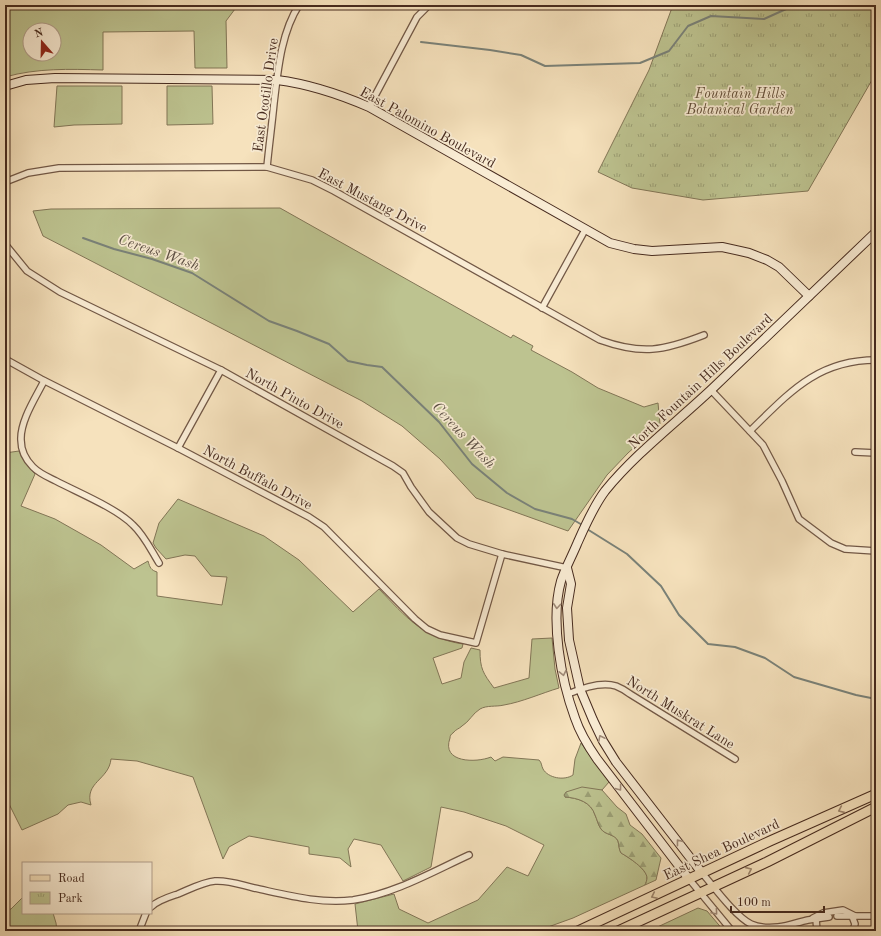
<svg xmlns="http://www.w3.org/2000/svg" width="881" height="936" font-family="'Old Standard TT',serif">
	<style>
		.green { fill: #bdc390; stroke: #827657; fill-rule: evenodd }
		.forest { fill: url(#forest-firs); stroke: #827657 }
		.park { fill: url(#park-tufts); stroke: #827657 }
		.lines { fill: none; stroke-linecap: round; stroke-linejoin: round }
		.stream { stroke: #7a8279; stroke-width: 2 }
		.street-casing { stroke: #725846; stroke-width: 8 }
		.secondary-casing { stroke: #462a1e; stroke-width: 10 }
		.primary-casing { stroke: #462a1e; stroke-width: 11 }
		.street { stroke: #f9ecd4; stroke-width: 5.5 }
		.secondary { stroke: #f9ecd4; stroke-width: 8 }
		.primary { stroke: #f6e2bd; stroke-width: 9 }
		.oneway { stroke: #a08b79 }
		.oneway2 { stroke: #9e866e }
		.labels { text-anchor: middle; stroke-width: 3.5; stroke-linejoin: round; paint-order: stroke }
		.park-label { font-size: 14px; font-style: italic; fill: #64503a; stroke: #f9ecd4 }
		.street-label { font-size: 14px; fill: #462a1e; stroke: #f9ecd4 }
		.water-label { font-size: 15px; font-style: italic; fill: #5c4f44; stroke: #f9ecd4 }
	</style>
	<defs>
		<pattern id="forest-firs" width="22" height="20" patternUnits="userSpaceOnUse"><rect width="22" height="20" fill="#bdc390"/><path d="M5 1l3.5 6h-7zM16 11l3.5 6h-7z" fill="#9b9f75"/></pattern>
		<pattern id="park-tufts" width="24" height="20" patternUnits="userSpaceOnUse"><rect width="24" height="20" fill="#bdc390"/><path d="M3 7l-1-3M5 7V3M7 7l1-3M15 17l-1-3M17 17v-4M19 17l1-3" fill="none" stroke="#9b9f75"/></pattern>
	</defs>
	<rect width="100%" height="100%" fill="#f6e2bd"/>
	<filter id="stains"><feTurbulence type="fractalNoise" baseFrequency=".005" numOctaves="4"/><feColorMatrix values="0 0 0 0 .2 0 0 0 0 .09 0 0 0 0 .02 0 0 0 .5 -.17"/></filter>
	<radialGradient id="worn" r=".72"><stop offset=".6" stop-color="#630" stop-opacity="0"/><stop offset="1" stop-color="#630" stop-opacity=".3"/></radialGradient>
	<!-- green -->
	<g class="green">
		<path d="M5 5H238L226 21 227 68H195L194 31 103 32V70C69 69 37 68 5 77ZM30 30H54V54H30Z"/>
		<path d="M57 86H122V124L74 125 54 127Z"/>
		<path d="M167 86H212L213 124 167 125Z"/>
		<path d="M280 208 511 338 513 335 533 346 531 350 572 372 598 388 644 407 658 403 660 424 628 453 607 475 568 531 476 498 440 459 402 426 362 401 43 236 33 211 51 209Z"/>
		<path d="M19 451C23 460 28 467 35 474L21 506 55 519 101 545 134 569 148 561C150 568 151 570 157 572V596L222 605 227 577 211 576 195 556 185 555 166 559 156 548 153 543 159 523 178 499 264 536 299 560 353 612 379 589C406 617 423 638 463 644L462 648 433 658 442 684 461 678 464 662 471 648 480 650C480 669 483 673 494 688L529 678 532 639 552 638 555 669 559 688C542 693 522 702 504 705 496 707 487 705 480 709 473 713 469 722 462 726 459 729 456 729 453 733 451 734 450 736 450 738 441 763 476 763 491 757L495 761 503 757 539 760C542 763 541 765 543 769 548 778 564 781 573 775L575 759 581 743 609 782 602 790 565 797C578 798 591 802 595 815 597 819 598 825 601 829 605 835 615 834 618 841 619 845 619 850 621 853 628 857 647 869 647 878 647 879 646 884 645 885L573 918 537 931H358L355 904 394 894 399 909 428 923 478 900 507 867 528 876 544 845 506 826 464 812 441 807 431 867 403 881 381 845 354 839 348 849 351 867 340 858 309 854V847L249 836 229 847 223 859 193 777 137 761 111 759C109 780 84 782 91 805L81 802 68 805 58 814 22 830 5 796V453Z"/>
		<path d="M23 897V913H53L56 923 57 931H5V911L11 909Z"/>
		<path d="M698 908 707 911 724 931H649Z"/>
	</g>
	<!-- forest -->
	<path class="forest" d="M582 787 602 790 617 807 626 814 630 825 642 834 661 858 656 880 645 885C646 884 647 879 647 878 647 869 628 857 621 853 619 850 619 845 618 841 615 834 605 835 601 829 598 825 597 819 595 815 591 802 578 798 565 797L564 795 566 792Z"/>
	<!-- park -->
	<path class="park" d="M673 5H876V73L808 191 703 200 632 188 598 172 649 70Z"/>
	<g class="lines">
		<!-- stream -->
		<g class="stream">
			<path d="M421 42 490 50 521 55 545 66 640 63 669 51 688 26 711 16 764 19 795 5"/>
			<path d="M83 238 114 249 152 259 192 273 269 321 297 331 329 344 348 361 367 365 382 367 439 422 472 464 507 493 535 509 572 519 584 526"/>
			<path d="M587 529 627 554 661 586 679 615 708 644 735 647 765 658 794 677 856 695 876 699"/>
		</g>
		<defs>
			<g id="street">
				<path d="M369 107 417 17 429 5"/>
				<path d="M267 167C269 146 272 124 274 103 278 70 281 33 299 5"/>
				<path d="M5 182 28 173 59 168 267 167 312 180 334 191 600 340C642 355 663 351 704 335"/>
				<path d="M5 244 27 271 60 292 221 370 393 466 403 473 411 487 429 512 457 538 469 544 502 554 567 568"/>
				<path d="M542 308 585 230"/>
				<path d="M5 359 41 379 178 448 309 517 324 527 415 619 427 629 440 635 476 643 502 554"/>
				<path d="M44 381C36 397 20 421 21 440 21 450 26 460 33 467 40 474 48 477 56 481 79 493 116 508 133 525 144 535 151 550 159 563"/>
				<path d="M711 390 763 445 782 481 799 519 831 543 845 549 876 551"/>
				<path d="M750 431C789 393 817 360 876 360"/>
				<path d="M178 448 221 370"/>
				<path d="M855 452 876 453"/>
				<path d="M568 694C582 688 601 681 616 686 621 688 626 691 630 694L735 759"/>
				<path d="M702 873C714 887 736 917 751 924 760 928 769 928 778 927 789 926 798 922 808 920 815 919 822 918 829 917"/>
				<path d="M689 879 732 931"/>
				<path d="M151 907C158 900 169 897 178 894 190 889 203 882 215 881 229 880 241 885 254 888 287 895 319 904 353 900 394 894 432 872 469 855"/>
				<path d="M837 916H876"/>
				<path d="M852 916 855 924 853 931"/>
				<path d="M813 918 823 913 843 910 855 916"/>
				<path d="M816 919 817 931"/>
				<path d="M139 931 146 913"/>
				<path d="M873 931H876"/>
			</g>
			<g id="secondary">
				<path d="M5 86 26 80 55 78 277 80C309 84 339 94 369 107L610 243 634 249 652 251 722 247 749 253 767 260 779 267 809 296"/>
				<path d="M567 568 571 584 567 608 569 640 580 689 593 720 603 741 616 762 702 873"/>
				<path d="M689 879 597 759C588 746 580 733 575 718 561 680 550 620 561 581 565 569 572 556 577 544 585 526 593 507 605 491 636 453 677 422 713 388 767 336 821 284 876 232"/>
			</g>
			<g id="primary">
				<path d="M578 931 770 841 876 794"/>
				<path d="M618 931 767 862 876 807"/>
			</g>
		</defs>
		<!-- street casing -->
		<use href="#street" class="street-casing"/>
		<!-- secondary casing -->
		<use href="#secondary" class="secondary-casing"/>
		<!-- primary casing -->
		<use href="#primary" class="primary-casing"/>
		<!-- street -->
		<use href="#street" class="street"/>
		<!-- secondary -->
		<use href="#secondary" class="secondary"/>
		<!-- primary -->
		<use href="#primary" class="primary"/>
	</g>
	<!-- one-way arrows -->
	<defs><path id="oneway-chevron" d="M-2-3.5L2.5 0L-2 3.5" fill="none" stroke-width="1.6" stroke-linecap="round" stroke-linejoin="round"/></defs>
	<g class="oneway">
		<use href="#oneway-chevron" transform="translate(557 606) rotate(95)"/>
		<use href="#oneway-chevron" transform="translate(563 673) rotate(78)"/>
		<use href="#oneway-chevron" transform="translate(601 738) rotate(-117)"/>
		<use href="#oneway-chevron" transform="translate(619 788) rotate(53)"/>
		<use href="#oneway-chevron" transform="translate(679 842) rotate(-128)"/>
		<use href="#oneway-chevron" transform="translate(715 912) rotate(50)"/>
	</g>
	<g class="oneway2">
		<use href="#oneway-chevron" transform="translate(841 810) rotate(156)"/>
		<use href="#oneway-chevron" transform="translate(749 870) rotate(-24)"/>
		<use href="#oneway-chevron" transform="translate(654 896) rotate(155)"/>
	</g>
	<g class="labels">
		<!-- park labels -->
		<g class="park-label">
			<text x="740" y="98">Fountain Hills<tspan x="740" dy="16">Botanical Garden</tspan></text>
		</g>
		<!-- street labels -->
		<g class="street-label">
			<text transform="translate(265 95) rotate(-82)" y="5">East Ocotillo Drive</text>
			<text transform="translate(428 127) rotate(29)" y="5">East Palomino Boulevard</text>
			<text transform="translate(373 200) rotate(28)" y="5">East Mustang Drive</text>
			<text transform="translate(700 381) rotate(-43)" y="5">North Fountain Hills Boulevard</text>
			<text transform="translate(295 398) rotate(29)" y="5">North Pinto Drive</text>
			<text transform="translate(258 477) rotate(28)" y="5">North Buffalo Drive</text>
			<text transform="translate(681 712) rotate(32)" y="5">North Muskrat Lane</text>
			<text transform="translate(721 849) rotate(-25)" y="5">East Shea Boulevard</text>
		</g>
		<!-- water labels -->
		<g class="water-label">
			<text transform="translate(159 252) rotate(19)" y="5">Cereus Wash</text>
			<text transform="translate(464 435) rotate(47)" y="5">Cereus Wash</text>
		</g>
	</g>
	<!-- margin -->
	<rect width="881" height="936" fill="none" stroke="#f6e2bd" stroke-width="20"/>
	<rect x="6" y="6" width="869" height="924" fill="none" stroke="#462a1e" stroke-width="2"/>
	<rect x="10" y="10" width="861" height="916" fill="none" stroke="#462a1e"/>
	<!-- legend -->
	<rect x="22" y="862" width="130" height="52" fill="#f9ecd4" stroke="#b19e8b"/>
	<rect x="30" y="875" width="20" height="6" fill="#f6e2bd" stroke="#b19e8b"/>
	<text x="58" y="882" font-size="12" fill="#462a1e">Road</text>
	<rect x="30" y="892" width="20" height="12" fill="url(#park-tufts)" stroke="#b19e8b"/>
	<text x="58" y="902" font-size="12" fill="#462a1e">Park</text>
	<!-- north arrow -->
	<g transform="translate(42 42) rotate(340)"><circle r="19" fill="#f9ecd4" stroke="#b19e8b"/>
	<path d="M0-3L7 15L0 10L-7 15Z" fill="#8f2418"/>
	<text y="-6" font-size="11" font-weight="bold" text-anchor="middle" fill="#462a1e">N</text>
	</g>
	<!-- scale -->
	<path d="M731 906v6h93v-6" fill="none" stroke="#462a1e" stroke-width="2"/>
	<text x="737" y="906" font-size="12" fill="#462a1e" stroke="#f9ecd4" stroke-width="3" paint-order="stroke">100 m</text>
	<rect width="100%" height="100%" filter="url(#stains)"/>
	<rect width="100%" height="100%" fill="url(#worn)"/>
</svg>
